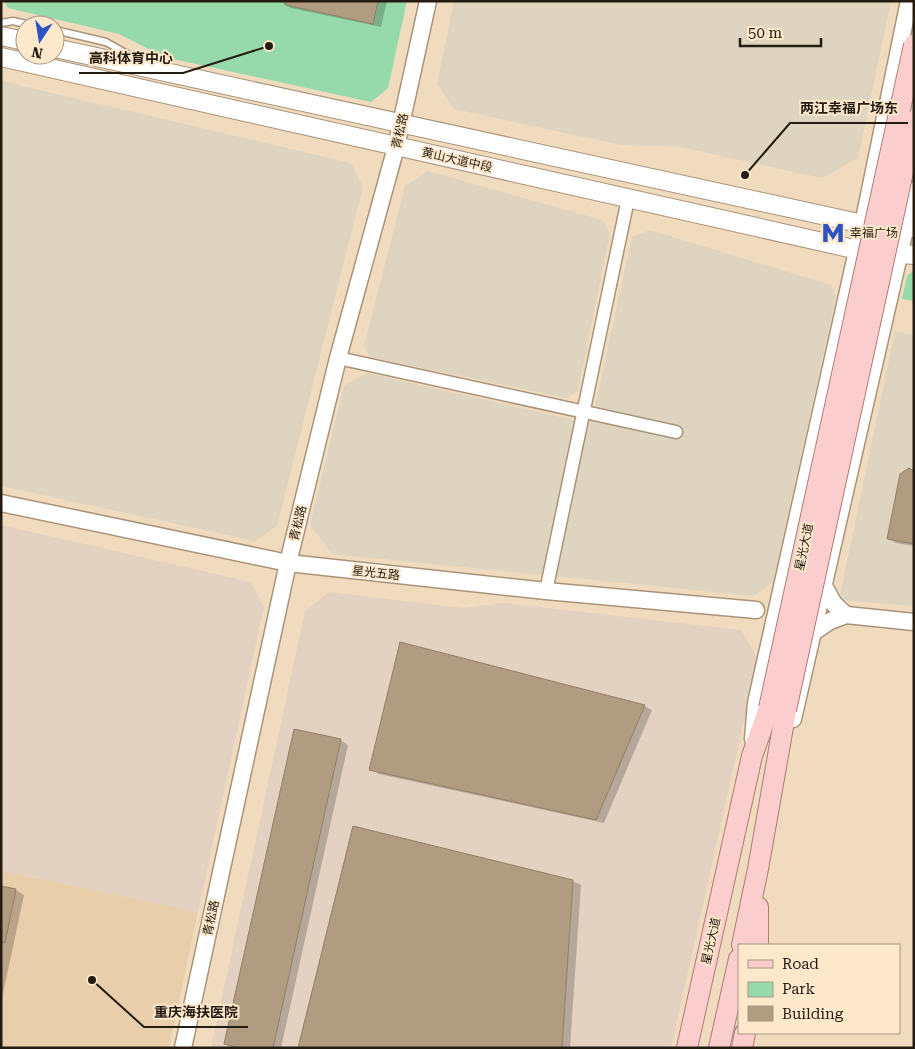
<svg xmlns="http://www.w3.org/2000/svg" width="915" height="1049" font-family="'Roboto Serif','Noto Sans SC',serif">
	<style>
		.commercial { fill: #ded4bf }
		.industrial { fill: #e3d2c1 }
		.built { fill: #e8ceab }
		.green { fill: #96daab }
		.shadow { fill: #0003 }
		.building { fill: #b09c81; stroke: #937f66 }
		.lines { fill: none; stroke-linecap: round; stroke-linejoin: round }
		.service-casing { stroke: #a9947a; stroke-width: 9 }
		.minor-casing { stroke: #a9947a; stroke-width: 15 }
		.tertiary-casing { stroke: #a9947a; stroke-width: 19 }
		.secondary-casing { stroke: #a9947a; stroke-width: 20 }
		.primary-casing { stroke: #ae7b75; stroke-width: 22 }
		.service { stroke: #fff; stroke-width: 6 }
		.minor { stroke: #fff; stroke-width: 12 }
		.tertiary { stroke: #fff; stroke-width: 16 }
		.secondary { stroke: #fff; stroke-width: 18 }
		.primary { stroke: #fbcecd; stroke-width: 20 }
		.primary-bridge-casing { stroke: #ae7b75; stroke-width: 22; stroke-linecap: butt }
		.primary-bridge { stroke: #fbcecd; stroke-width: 20 }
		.labels { text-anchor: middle; stroke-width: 4; stroke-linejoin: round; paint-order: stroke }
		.street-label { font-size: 12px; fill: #241c11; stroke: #fee8cc }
		.poi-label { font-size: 12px; fill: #241c11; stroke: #fee8cc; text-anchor: start }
		.leader { fill: none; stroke: #241c11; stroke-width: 2 }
		.callout-dot { fill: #241c11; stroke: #fee8cc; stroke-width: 2 }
		.callout-label { font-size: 14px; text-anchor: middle; font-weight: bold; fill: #241c11; stroke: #fee8cc; stroke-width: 4; stroke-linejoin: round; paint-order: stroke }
	</style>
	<rect width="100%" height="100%" fill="#f1dbbf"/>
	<!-- commercial -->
	<g class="commercial">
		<path d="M454 1H891L858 158 822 178 680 147 621 145 454 109 437 84Z"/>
		<path d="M1 81 351 163 363 187 277 526 255 541 1 486Z"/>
		<path d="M428 171 602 220 610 233 578 391 567 398 370 357 364 346 405 186Z"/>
		<path d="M650 230 831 285 836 297 773 582 754 596 332 554 310 525 344 386 367 373 591 424 632 237Z"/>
		<path d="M895 331 914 335V606L839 600Z"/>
	</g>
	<!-- industrial -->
	<g class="industrial">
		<path d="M1 525 251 582 264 607 198 912 1 871Z"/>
		<path d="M329 592 463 608 504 603 741 630 758 658 671 1048H211L305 611Z"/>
	</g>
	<!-- built -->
	<path class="built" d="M1 871 198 912 169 1048H1Z"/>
	<!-- green -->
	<g class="green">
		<path d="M4 1H407L388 88 371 102 164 57 119 34 8 8Z"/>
		<path d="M914 270V301L902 299 907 276Z"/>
	</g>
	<!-- shadow -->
	<g class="shadow">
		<path d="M284 1H387L381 27 291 8 283 4Z"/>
		<path d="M914 472V546L896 543 888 538Z"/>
		<path d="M644 706 652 710 604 823 379 774 371 769Z"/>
		<path d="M340 740 348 745 281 1048H232L226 1044Z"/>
		<path d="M572 881 581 885 570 1048H299Z"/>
		<path d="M1 887 16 890 24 895 2 998Z"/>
	</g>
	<!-- building -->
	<g class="building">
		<path d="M286 1H378L373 24 286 5Z"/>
		<path d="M909 468 914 471V544L887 539 900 474Z"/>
		<path d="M400 642 645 705 596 820 369 770Z"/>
		<path d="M294 729 341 739 273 1048H239L224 1044Z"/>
		<path d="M353 826 573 880 562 1048H298Z"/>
		<path d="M1 886 16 889 5 943 1 942Z"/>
	</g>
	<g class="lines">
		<defs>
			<g id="service">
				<path d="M1 23 13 21 30 25"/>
				<path d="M55 30 106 42 136 59"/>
			</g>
			<g id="minor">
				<path d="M338 358 676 432"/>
				<path d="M546 591 628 199"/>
			</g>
			<g id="tertiary">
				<path d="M1 503 288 563 546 591 756 610"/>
				<path d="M846 615 914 622"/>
				<path d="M814 632 830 621 846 615 834 604 824 586"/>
				<path d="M793 719 914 190"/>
				<path d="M753 739 756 703 863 224 909 1"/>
				<path d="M183 1048 288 563 338 358 396 147 428 1"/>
			</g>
			<g id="secondary">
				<path d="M1 36 25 41"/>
				<path d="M55 48 863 224 914 228"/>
				<path d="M1 57 858 250 914 255"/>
			</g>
			<g id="primary">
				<path d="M758 907V945"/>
				<path d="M742 945 758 869 786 710"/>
				<path d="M687 1048 752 756 769 708"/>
				<path d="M719 1048 739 959"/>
				<path d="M742 1048 745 1033"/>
			</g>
		</defs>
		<!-- service casing -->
		<use href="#service" class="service-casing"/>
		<!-- minor casing -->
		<use href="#minor" class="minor-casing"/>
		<!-- tertiary casing -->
		<use href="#tertiary" class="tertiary-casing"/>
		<!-- secondary casing -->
		<use href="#secondary" class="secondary-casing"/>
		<!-- primary casing -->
		<use href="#primary" class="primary-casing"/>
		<!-- service -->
		<use href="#service" class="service"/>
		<!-- minor -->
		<use href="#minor" class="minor"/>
		<!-- tertiary -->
		<use href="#tertiary" class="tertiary"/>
		<!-- secondary -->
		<use href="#secondary" class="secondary"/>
		<!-- primary -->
		<use href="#primary" class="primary"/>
		<defs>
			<g id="primary-bridge">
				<path d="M769 708 914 45"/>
				<path d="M786 710 914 121"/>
			</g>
		</defs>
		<!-- primary-bridge casing -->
		<use href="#primary-bridge" class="primary-bridge-casing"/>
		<!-- primary-bridge -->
		<use href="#primary-bridge" class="primary-bridge"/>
	</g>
	<!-- icons -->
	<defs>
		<symbol id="metro-bare" viewBox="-9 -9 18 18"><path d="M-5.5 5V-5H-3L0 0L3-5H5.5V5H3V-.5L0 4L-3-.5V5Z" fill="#2d52c2" stroke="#fee8cc" stroke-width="2.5" paint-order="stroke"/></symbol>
	</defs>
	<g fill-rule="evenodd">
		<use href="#metro-bare" x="817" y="217" width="32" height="32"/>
	</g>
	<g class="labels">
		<!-- street labels -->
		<g class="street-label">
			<text transform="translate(400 131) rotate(-77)" y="4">青松路</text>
			<text transform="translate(457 160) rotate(13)" y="4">黄山大道中段</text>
			<text transform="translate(298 523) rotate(-76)" y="4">青松路</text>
			<text transform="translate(804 547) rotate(-78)" y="4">星光大道</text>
			<text transform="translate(376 573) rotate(6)" y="4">星光五路</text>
			<text transform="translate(211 918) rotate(-78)" y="4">青松路</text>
			<text transform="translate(711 941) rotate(-77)" y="4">星光大道</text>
		</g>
		<!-- poi labels -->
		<g class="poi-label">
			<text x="850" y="237">幸福广场</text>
		</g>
	</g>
	<!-- callouts -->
	<path class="leader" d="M269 46L183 73H79M745 175L790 123H908M92 980L144 1027H248"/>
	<g class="callout-dot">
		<circle cx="269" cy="46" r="5"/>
		<circle cx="745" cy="175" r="5"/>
		<circle cx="92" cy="980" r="5"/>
	</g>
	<g class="callout-label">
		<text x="131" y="63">高科体育中心</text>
		<text x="849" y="113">两江幸福广场东</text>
		<text x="196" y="1017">重庆海扶医院</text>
	</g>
	<!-- border -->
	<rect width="915" height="1049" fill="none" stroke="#241c11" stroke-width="5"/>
	<!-- legend -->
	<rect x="738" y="944" width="162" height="90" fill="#fee8cc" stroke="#a79681"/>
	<rect x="748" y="960" width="25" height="8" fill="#fbcecd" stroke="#a79681"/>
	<text x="782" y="969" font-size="15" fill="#241c11">Road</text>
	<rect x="748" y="982" width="25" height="15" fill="#96daab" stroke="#a79681"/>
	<text x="782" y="994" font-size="15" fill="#241c11">Park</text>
	<rect x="748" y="1006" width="25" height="15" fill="#b09c81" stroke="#a79681"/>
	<text x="782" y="1019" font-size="15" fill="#241c11">Building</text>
	<!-- north arrow -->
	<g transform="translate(40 40) rotate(192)"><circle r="24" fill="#fee8cc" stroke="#a79681"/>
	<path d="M0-4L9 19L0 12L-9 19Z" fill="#2d52c2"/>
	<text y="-8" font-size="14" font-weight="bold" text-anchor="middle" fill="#241c11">N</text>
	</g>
	<!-- scale -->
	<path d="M740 38v8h81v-8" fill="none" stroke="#241c11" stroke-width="2.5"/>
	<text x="748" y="38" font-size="15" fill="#241c11" stroke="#fee8cc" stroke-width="4" paint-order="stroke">50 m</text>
</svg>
